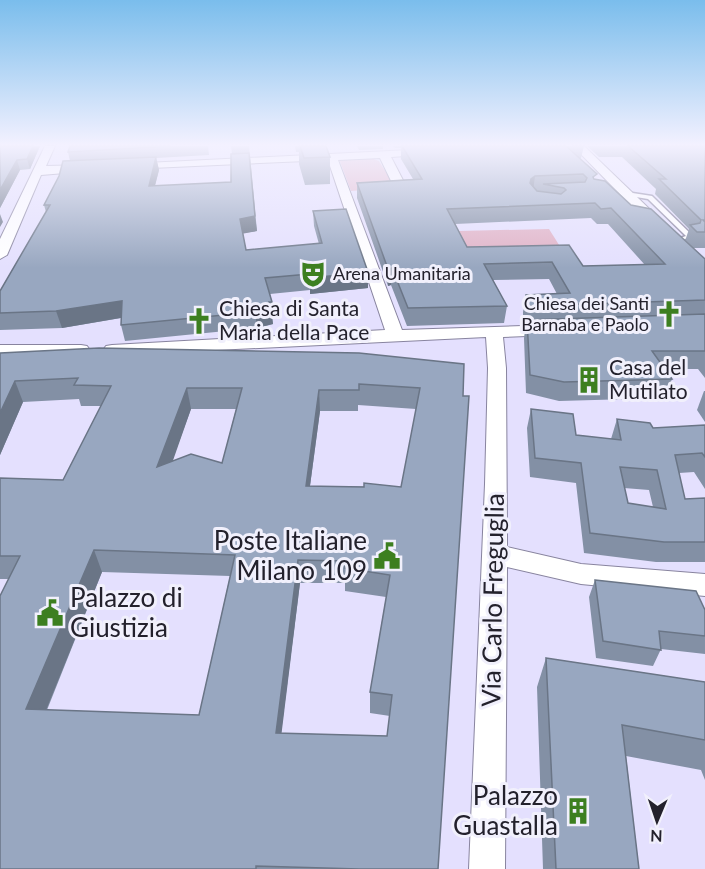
<svg xmlns="http://www.w3.org/2000/svg" width="705" height="869" font-family="Lato,sans-serif">
	<style>
		.green { fill: #e0b1c5 }
		.lines { fill: none; stroke-linecap: round; stroke-linejoin: round }
		.lane-casing { stroke: #88849f; stroke-width: 3 }
		.street-casing { stroke: #88849f; stroke-width: 2 }
		.lane { fill: #fff; fill-rule: evenodd }
		.street { fill: #fff; fill-rule: evenodd }
		.wall { fill: #8390a5; fill-rule: evenodd }
		.shaded-wall { fill: #6a7586 }
		.building { fill: #98a7c0; stroke: #6a7586; stroke-width: 1.5; fill-rule: evenodd }
		.labels { text-anchor: middle; stroke-width: 6; stroke-linejoin: round; paint-order: stroke }
		.far-poi-label { font-size: 18px; fill: #23212c; stroke: #f1f0fc; text-anchor: start }
		.poi-label { font-size: 21px; fill: #23212c; stroke: #f1f0fc; text-anchor: start }
		.near-poi-label { font-size: 26px; fill: #23212c; stroke: #f1f0fc; text-anchor: end }
		.near-street-label { font-size: 26px; fill: #23212c; stroke: #f1f0fc }
	</style>
	<rect width="100%" height="100%" fill="#e4e0fe"/>
	<!-- green -->
	<g class="green">
		<path d="M369 157 379 161 394 185 388 188 351 191 339 159Z"/>
		<path d="M549 229 566 256 467 259 459 231Z"/>
	</g>
	<g class="lines">
		<defs>
			<path id="lane" d="M626 192 652 196 694 237 680 240V238L686 236 648 199 624 195V193Z"/>
			<g id="street">
				<path d="M45 146H55L46 166 89 165 95 168 89 171 41 175 7 255 0 259V239Z"/>
				<path d="M573 146H584L664 223 666 226 664 229H654Z"/>
				<path d="M430 149 435 152 434 154 391 157 406 186C398 194 381 198 372 191L374 188 393 185 380 158 338 160 402 330 551 325 557 326 560 330 557 334 551 335 503 337 506 368 507 547 581 564 705 574V596L581 584 507 567 505 869H469L485 484 488 368 486 337 112 355 106 354 103 350 106 346 112 345 385 330 328 160 129 169 125 168V164Z"/>
				<path d="M0 345H81L87 346 90 350 87 354 81 355H0Z"/>
			</g>
		</defs>
		<!-- lane casing -->
		<use href="#lane" class="lane-casing"/>
		<!-- street casing -->
		<use href="#street" class="street-casing"/>
		<!-- lane -->
		<use href="#lane" class="lane"/>
		<!-- street -->
		<use href="#street" class="street"/>
	</g>
	<!-- wall -->
	<g class="wall">
		<path d="M0 146H40L30 169 20 170 0 208Z"/>
		<path d="M70 146H208L209 155 156 158 159 170 155 186 231 182 232 154 231 146H249L257 231 243 233 246 250 319 244 314 226 313 211 368 272V288L310 294V290L270 294 272 302 273 318H272L273 324 257 328 125 341 121 325V318L62 328 0 330V291L46 212 44 205 70 161 68 152Z"/>
		<path d="M295 146H326L330 157V184L305 185 299 164V152H296Z"/>
		<path d="M357 146H383V149L359 150Z"/>
		<path d="M393 146H584L581 158H579L595 180 631 205 685 241 689 229 655 194 656 189 622 157H599L587 146H705V248H693L705 259V378L698 369H665L672 379 665 398 559 401 526 393 524 338 526 323H523V312L526 295 557 294 549 279 493 280 507 306 504 323 407 326 391 285 388 286 357 198V183L413 179 401 159V148H395ZM591 218 597 224H608L645 265 583 266 467 247 455 224Z"/>
		<path d="M0 353 464 364 438 869H0L9 579H0V478L63 480 101 406H81L79 399 23 402 0 455ZM358 405 416 409 401 487 310 486 320 411H358ZM191 409H236L222 463 172 461ZM102 572 230 576 199 715 47 710ZM300 583H345V591L386 597 370 692V713L390 716 387 736 281 733Z"/>
		<path d="M704 391H705V422L697 410Z"/>
		<path d="M531 409 576 435 611 439 617 419 653 428 705 425V489L694 472 679 473 685 499 705 498V562H656L584 553 576 483 530 477 527 428ZM624 488 649 490 653 507 628 503Z"/>
		<path d="M595 580 705 610V654L661 649 653 666 596 658 589 597Z"/>
		<path d="M546 658 705 682V780L701 770 626 756 639 869H543L537 687Z"/>
	</g>
	<!-- shaded-wall -->
	<g class="shaded-wall">
		<path d="M33 146H40L30 169 27 159Z"/>
		<path d="M156 157 159 170 151 200 149 186Z"/>
		<path d="M17 160 20 170 0 208V190Z"/>
		<path d="M535 176 533 191 529 193 531 179Z"/>
		<path d="M0 214 3 222 0 227Z"/>
		<path d="M255 216 257 231 241 234 240 219Z"/>
		<path d="M392 268 391 285 388 286V269Z"/>
		<path d="M368 272V288L310 294V278Z"/>
		<path d="M122 301 126 317 62 328 56 311Z"/>
		<path d="M271 308 273 324 257 328 255 312Z"/>
		<path d="M15 381 23 402 0 455V413Z"/>
		<path d="M187 388 191 409 163 489 157 467Z"/>
		<path d="M319 390 320 411 307 508 306 486Z"/>
		<path d="M94 550 102 572 38 730 26 709Z"/>
		<path d="M298 560 300 583 279 754 276 733Z"/>
	</g>
	<!-- building -->
	<g class="building">
		<path d="M0 146H33L27 159 17 160 0 190Z"/>
		<path d="M70 146H171L68 152Z"/>
		<path d="M300 146H326L330 157 304 158Z"/>
		<path d="M402 146H566L597 174 593 177 594 179 605 181 631 205 651 209 705 259V300L527 306 526 295 570 293 552 262 484 264 507 306 408 308 392 268 388 269 357 183 422 179ZM583 174 587 178 585 182 543 184 564 188 566 190 561 194 537 191 530 183 531 179 535 176ZM595 203 601 209 611 208 665 264 583 266 569 245 467 247 447 209Z"/>
		<path d="M628 146H705V220H703L705 222V232H697L690 225 700 223 701 220 659 179H666Z"/>
		<path d="M249 153 255 216 240 219 246 250 322 243 313 211 346 209 368 272 310 278 309 274 265 278 272 302H269L271 308 255 312 121 325 122 301 56 311 0 313V291L50 205H44L59 176 63 161 156 157 149 186 231 182V154Z"/>
		<path d="M705 314V351H652L672 379 564 382 530 375 527 320Z"/>
		<path d="M99 348 359 353 464 364 463 396H469L438 869H359L256 866V869H0V596L20 556H0V478L63 480 111 386 74 385 78 378 15 381 0 413V353ZM359 384 420 388 401 487 364 483V487L306 486 319 390H359ZM187 388H242L222 463 191 454 157 467ZM94 550 235 555 199 715 26 709ZM298 560 345 561V568L390 575 370 692 392 695 387 736 276 733Z"/>
		<path d="M531 409 573 414 576 435 621 440 617 419 650 423 653 428 705 425V457L702 453 675 455 685 499 705 498V542H664L590 533 581 463 535 458ZM620 467 657 470 666 509 628 503Z"/>
		<path d="M595 580 696 591 705 610V636L659 631 661 650 603 641Z"/>
		<path d="M546 658 705 682V740L622 725 639 869H556Z"/>
	</g>
	<!-- sky -->
	<linearGradient id="sky" x2="0" y2="1"><stop stop-color="#7abdec"/><stop offset="0.54" stop-color="#f3f1ff"/><stop offset="1" stop-color="#f3f1ff" stop-opacity="0"/></linearGradient>
	<rect width="705" height="268" fill="url(#sky)"/>
	<!-- icons -->
	<defs>
		<symbol id="theatre-bare" viewBox="-9 -9 18 18"><path d="M-5-5.5Q0-4 5-5.5V0Q5 5 0 6Q-5 5-5 0ZM-3.3-2.5H-1v1.5H-3.3ZM1-2.5H3.3v1.5H1ZM-2.8 1Q0 5.5 2.8 1Z" fill="#3d7f20" stroke="#f1f0fc" stroke-width="2.5" paint-order="stroke"/></symbol>
		<symbol id="church-bare" viewBox="-9 -9 18 18"><path d="M-1.2-6h2.4v3.5h3.3v2.4h-3.3V6h-2.4V-.1h-3.3v-2.4h3.3Z" fill="#3d7f20" stroke="#f1f0fc" stroke-width="2.5" paint-order="stroke"/></symbol>
		<symbol id="building-bare" viewBox="-9 -9 18 18"><path d="M-4-6H4V6H1V3H-1V6H-4ZM-2.5-4.3h1.7v1.8h-1.7ZM.8-4.3h1.7v1.8H.8ZM-2.5-1h1.7V.8h-1.7ZM.8-1h1.7V.8H.8Z" fill="#3d7f20" stroke="#f1f0fc" stroke-width="2.5" paint-order="stroke"/></symbol>
		<symbol id="civic-bare" viewBox="-9 -9 18 18"><path d="M-.6-6.5H3V-4.5H.6V-3L4-1V1h2V6H-6V1h2V-1L-.6-3ZM-1.2 2.5V6h2.4V2.5Z" fill="#3d7f20" stroke="#f1f0fc" stroke-width="2.5" paint-order="stroke"/></symbol>
	</defs>
	<g fill-rule="evenodd">
		<use href="#theatre-bare" x="294" y="255" width="38" height="38"/>
		<use href="#church-bare" x="650" y="295" width="38" height="38"/>
		<use href="#church-bare" x="180" y="302" width="38" height="38"/>
		<use href="#building-bare" x="570" y="361" width="38" height="38"/>
		<use href="#civic-bare" x="368" y="537" width="38" height="38"/>
		<use href="#civic-bare" x="31" y="594" width="38" height="38"/>
		<use href="#building-bare" x="559" y="792" width="38" height="38"/>
	</g>
	<g class="labels">
		<!-- far-poi labels -->
		<g class="far-poi-label">
			<text x="333" y="280">Arena Umanitaria</text>
			<text x="649" y="310" text-anchor="end">Chiesa dei Santi<tspan x="649" dy="21">Barnaba e Paolo</tspan></text>
		</g>
		<!-- poi labels -->
		<g class="poi-label">
			<text x="219" y="316">Chiesa di Santa<tspan x="219" dy="24">Maria della Pace</tspan></text>
			<text x="609" y="375">Casa del<tspan x="609" dy="24">Mutilato</tspan></text>
		</g>
		<!-- near-poi labels -->
		<g class="near-poi-label">
			<text x="367" y="550">Poste Italiane<tspan x="367" dy="30">Milano 109</tspan></text>
			<text x="70" y="607" text-anchor="start">Palazzo di<tspan x="70" dy="30">Giustizia</tspan></text>
			<text x="558" y="805">Palazzo<tspan x="558" dy="30">Guastalla</tspan></text>
		</g>
		<!-- near-street labels -->
		<g class="near-street-label">
			<text transform="translate(493 600) rotate(-89)" y="9">Via Carlo Freguglia</text>
		</g>
	</g>
	<!-- north arrow -->
	<g transform="translate(657 821) rotate(182)" stroke="#f1f0fc" stroke-width="4.5" paint-order="stroke">
	<path d="M0-4.5L10 22L0 15L-10 22Z" fill="#23212c"/>
	<text y="-9" font-size="16" font-weight="bold" text-anchor="middle" fill="#23212c">N</text>
	</g>
</svg>
